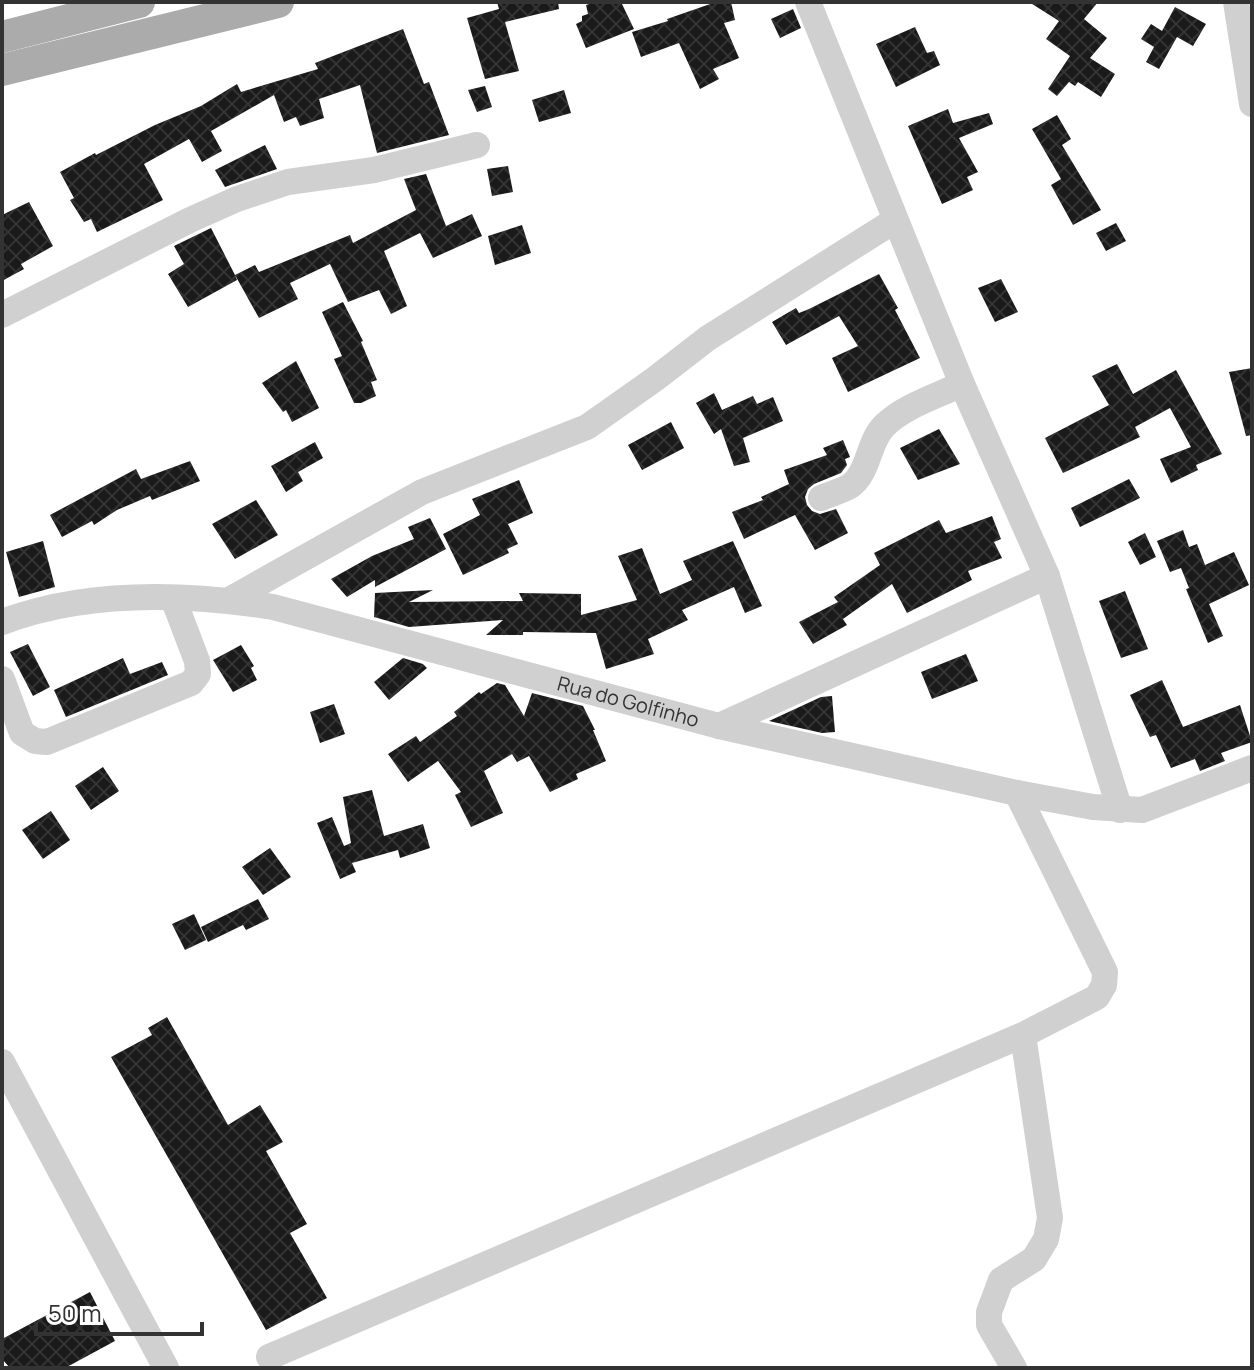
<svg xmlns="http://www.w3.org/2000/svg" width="1254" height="1370" font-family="Manrope,sans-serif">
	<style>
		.building { fill: url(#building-cross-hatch) }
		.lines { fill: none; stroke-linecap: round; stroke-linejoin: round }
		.minor { stroke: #d0d0d0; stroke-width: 26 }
		.major { stroke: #ababab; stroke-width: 32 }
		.labels { text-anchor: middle; stroke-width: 8; stroke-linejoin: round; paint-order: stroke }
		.street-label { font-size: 20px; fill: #333; stroke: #fff }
	</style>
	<defs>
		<pattern id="building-cross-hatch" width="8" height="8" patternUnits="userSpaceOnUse" patternTransform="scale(2)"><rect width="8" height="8" fill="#1a1a1a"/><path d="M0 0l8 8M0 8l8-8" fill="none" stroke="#333"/></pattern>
	</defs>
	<rect width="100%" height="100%" fill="#fff"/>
	<!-- building -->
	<g class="building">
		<path d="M497 2H558L559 9 505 22 519 71 485 79 467 18 499 9Z"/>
		<path d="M595 2H621L634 29 586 48 576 24 582 21V16L588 14 586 5Z"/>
		<path d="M716 2H731L735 20 724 23 739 58 713 69 719 79 700 89 679 43 641 57 632 32 668 21 667 19Z"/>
		<path d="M1029 2H1098L1084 19 1107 38 1090 58 1115 74 1101 97 1078 82 1075 86 1069 82 1057 96 1048 89 1070 56 1046 39 1059 21Z"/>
		<path d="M1175 7 1206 24 1193 46 1177 37 1159 69 1146 62 1154 47 1141 39 1151 24 1162 31Z"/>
		<path d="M793 9 801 28 780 38 771 19Z"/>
		<path d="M915 27 927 53 934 51 940 65 896 87 876 44Z"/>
		<path d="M403 29 424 84 429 82 449 135 377 153 360 85 319 99 324 118 300 126 296 117 284 122 274 95 211 131 222 151 202 162 189 139 144 164 163 200 97 232 91 219 84 222 70 200 74 198 60 172 95 153 96 155 155 125 201 106 237 84 241 92 318 69 315 63Z"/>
		<path d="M485 86 492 107 477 112 468 90Z"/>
		<path d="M564 90 571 113 539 122 532 100Z"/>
		<path d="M948 109 953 123 989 113 993 124 959 138 978 172 967 177 973 190 942 204 908 126Z"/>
		<path d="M1057 115 1071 139 1062 145 1101 210 1073 225 1051 185 1061 179 1032 129Z"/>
		<path d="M265 145 277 169 225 187 215 170Z"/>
		<path d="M508 166 513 192 492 196 487 169Z"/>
		<path d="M426 174 446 226 472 214 482 236 433 258 420 233 384 251 407 306 391 314 379 290 348 302 330 264 290 283 298 299 259 318 235 275 237 280 188 307 168 274 184 264 174 246 211 228 235 275 255 265 259 272 350 235 353 243 416 210 404 179Z"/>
		<path d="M29 202 53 246 21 264 24 269 2 281V215Z"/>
		<path d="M1116 223 1126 241 1106 251 1096 233Z"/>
		<path d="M522 225 531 253 495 265 488 236Z"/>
		<path d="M879 274 898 308 895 310 920 358 848 392 832 358 858 346 839 316 786 345 772 322 796 308 799 313 809 309Z"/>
		<path d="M1001 279 1018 312 995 322 978 288Z"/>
		<path d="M343 302 363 341 361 342 377 380 371 382 376 396 361 403H354L334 359 342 356 322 312Z"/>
		<path d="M296 361 319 408 292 422 286 410 283 412 262 383Z"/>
		<path d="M1117 364 1133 394 1176 370 1222 454 1196 465 1198 470 1171 483 1160 459 1191 447 1170 408 1135 427 1140 437 1063 473 1045 438 1109 405 1092 376Z"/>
		<path d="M1252 368V435L1246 436 1229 372Z"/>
		<path d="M714 393 722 410 753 396 757 404 773 397 783 421 743 438 750 462 734 466 721 429 714 434 696 403Z"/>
		<path d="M671 422 684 448 642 470 628 445Z"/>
		<path d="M939 429 960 464 918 480 900 448Z"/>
		<path d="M843 440 850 457 845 459 847 465 841 473 814 484 808 489 805 497 807 505 812 511 820 514 836 509 848 533 815 550 795 515 744 539 732 512 763 500 761 497 789 484 784 470 827 455 823 448Z"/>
		<path d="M315 442 323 458 298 472 303 481 286 492 271 466Z"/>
		<path d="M190 461 200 481 152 500 150 496 117 510 94 525 92 521 62 537 50 515 136 469 141 479Z"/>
		<path d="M1129 479 1140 498 1080 527 1071 508Z"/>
		<path d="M519 480 533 513 508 524 518 544 507 549 509 553 463 575 443 534 480 515 472 499Z"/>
		<path d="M256 500 278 535 235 559 212 524Z"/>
		<path d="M992 516 1001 539 994 542 1002 558 968 571 972 580 907 613 892 584 843 619 847 625 813 644 799 622 838 602 834 597 880 565 874 553 939 520 946 533Z"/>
		<path d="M430 518 446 549 375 587V580L347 597 331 579 372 556 414 539 408 527Z"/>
		<path d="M1183 530 1189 547 1197 544 1205 565 1234 552 1249 585 1209 604 1223 636 1208 643 1186 589 1189 588 1181 568 1170 572 1157 541Z"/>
		<path d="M1145 533 1156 557 1140 565 1128 542Z"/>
		<path d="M43 541 55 587 19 597 6 552Z"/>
		<path d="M733 541 762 606 745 613 734 587 682 610 688 620 648 639 654 654 606 669 596 633 523 632V635H486L503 620 409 627 374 617 375 593 433 590 409 602 523 601 519 593 581 594V615L637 600 618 556 642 548 660 594 692 580 683 561Z"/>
		<path d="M1125 591 1148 649 1121 658 1099 601Z"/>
		<path d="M28 644 50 687 33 696 10 652Z"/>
		<path d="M241 645 254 666 251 668 257 680 233 692 213 660Z"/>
		<path d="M966 654 978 681 932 699 921 672Z"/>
		<path d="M123 658 130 674 162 662 168 675 66 717 54 690Z"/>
		<path d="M403 658 423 664 427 668 389 700 374 682Z"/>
		<path d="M1162 680 1183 727 1240 705 1252 742 1221 753 1225 761 1200 771 1195 759 1171 768 1156 735 1150 737 1130 695Z"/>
		<path d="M497 683 505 685 524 716 532 693 583 706 595 730H593L606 761 576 774 578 779 550 792 529 756 517 762 512 754 484 771 503 813 471 827 455 795 461 792 438 761 408 782 388 754 416 736 420 742 457 716 454 712 479 692 481 694Z"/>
		<path d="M832 696 835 732 822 733 769 721 821 697Z"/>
		<path d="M334 704 345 734 320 743 310 712Z"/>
		<path d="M103 767 119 791 91 810 75 786Z"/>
		<path d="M372 790 384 836 423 824 430 848 400 858 398 850 352 863 356 872 340 879 317 823 332 817 344 846 351 843 343 797Z"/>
		<path d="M51 811 70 840 43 859 22 830Z"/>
		<path d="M270 848 291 877 263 895 242 867Z"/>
		<path d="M258 899 269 919 246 930 243 925 208 942 201 927Z"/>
		<path d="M194 914 206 940 185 950 172 924Z"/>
		<path d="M167 1017 228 1125 260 1105 283 1142 266 1151 307 1224 290 1233 327 1298 266 1330 111 1057 152 1035 148 1028Z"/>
		<path d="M90 1292 115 1341 65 1368H10L2 1359V1339Z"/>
	</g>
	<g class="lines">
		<!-- minor -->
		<g class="minor">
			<path d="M808 2 962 384 1047 576 1120 810"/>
			<path d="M1236 2 1252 104"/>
			<path d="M2 315 190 220 237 199 288 182 374 170 477 145"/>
			<path d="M821 498C830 494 842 491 850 486 869 473 868 442 884 426 904 406 937 396 962 384"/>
			<path d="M229 600 422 492 587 427 655 379 708 338 894 221"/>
			<path id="s1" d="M2 622C87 590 185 593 273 607L719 726 1017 793 1093 807 1142 810 1252 768"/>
			<path d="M2 679 22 733 35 741 47 742 191 683 198 674 197 661 173 598"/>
			<path d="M719 726 1047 576"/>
			<path d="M2 1062 166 1368"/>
			<path d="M269 1357 1023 1035 1097 997 1104 985 1105 972 1017 793"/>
			<path d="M1014 1368 989 1325V1312L1001 1280 1034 1259 1046 1239 1050 1218 1023 1035"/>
		</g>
		<!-- major -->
		<g class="major">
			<path d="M2 37 139 2"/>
			<path d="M2 70 278 2"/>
		</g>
	</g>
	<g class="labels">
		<!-- street labels -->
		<g class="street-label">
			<text dy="7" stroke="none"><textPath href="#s1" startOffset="642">Rua do Golfinho</textPath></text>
		</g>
	</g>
	<!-- border -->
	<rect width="1254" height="1370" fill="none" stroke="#333333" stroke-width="8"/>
	<!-- scale -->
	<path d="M36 1322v12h166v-12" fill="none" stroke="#333333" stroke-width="4"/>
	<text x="48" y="1322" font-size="24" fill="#333333" stroke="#ffffff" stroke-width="6" paint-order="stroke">50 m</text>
</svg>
